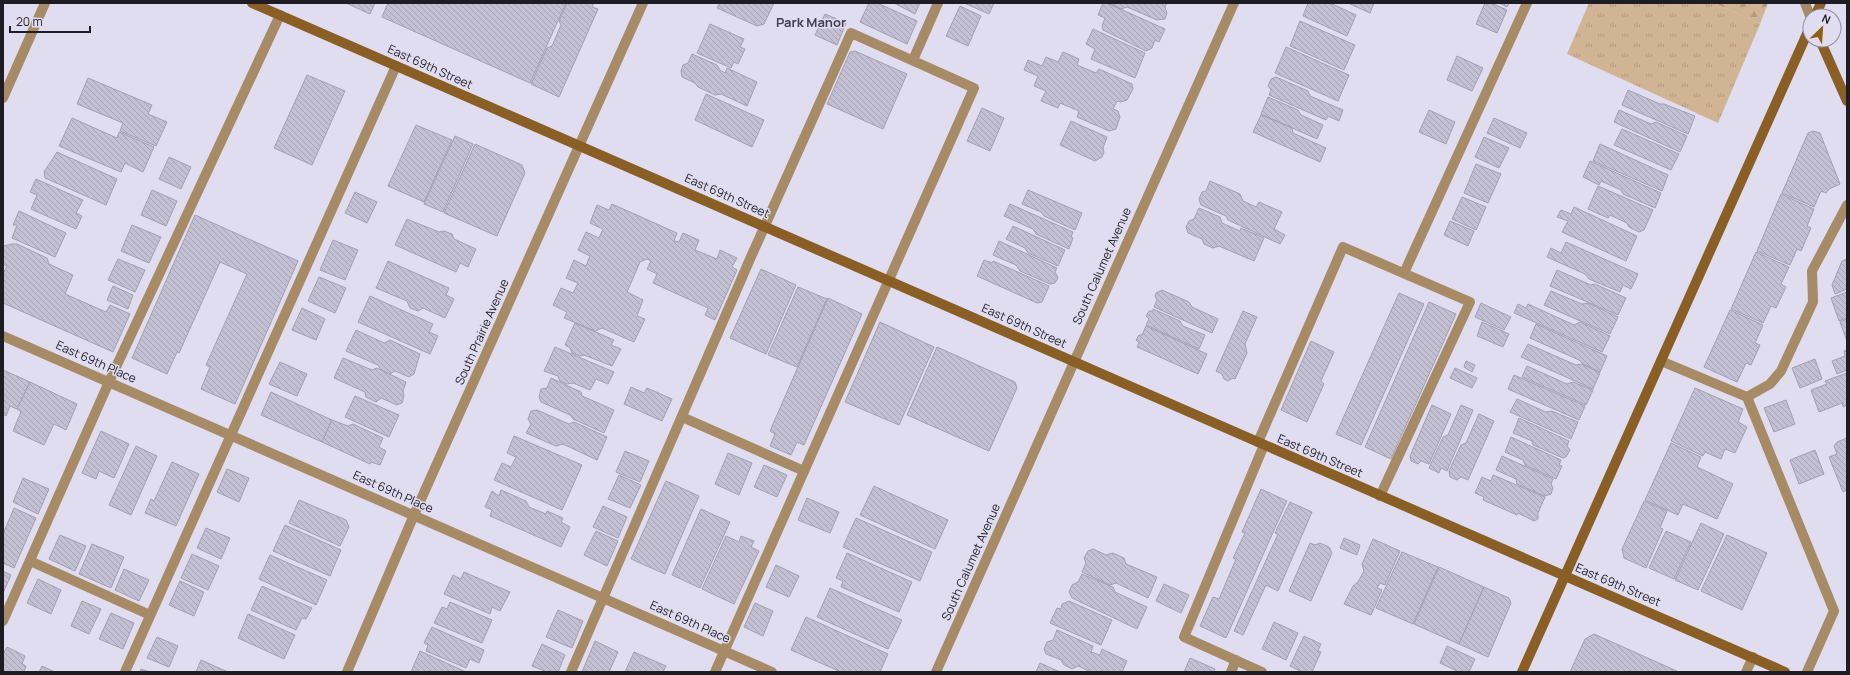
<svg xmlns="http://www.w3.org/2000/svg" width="1850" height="675" font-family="Manrope,sans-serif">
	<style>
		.grass { fill: url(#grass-tufts) }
		.forest { fill: url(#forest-firs) }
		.building { fill: url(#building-back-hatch); stroke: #a29fb1 }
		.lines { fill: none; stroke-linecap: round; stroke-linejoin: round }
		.lane { stroke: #a78a66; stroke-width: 10 }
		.street { stroke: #a78a66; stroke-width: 10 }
		.secondary { stroke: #895f26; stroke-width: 10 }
		.labels { text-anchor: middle; stroke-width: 3; stroke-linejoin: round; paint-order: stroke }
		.street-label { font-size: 12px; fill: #1e1d24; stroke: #e0ddf0 }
		.neighbourhood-label { font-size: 13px; font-weight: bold; fill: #423f4e; stroke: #e0ddf0 }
	</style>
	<defs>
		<pattern id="grass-tufts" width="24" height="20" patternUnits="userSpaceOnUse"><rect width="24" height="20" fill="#d0b493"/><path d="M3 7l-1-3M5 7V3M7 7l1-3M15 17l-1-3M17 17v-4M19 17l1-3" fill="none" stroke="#b29a7f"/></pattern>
		<pattern id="forest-firs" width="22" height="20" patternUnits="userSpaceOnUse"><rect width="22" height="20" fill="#d0b493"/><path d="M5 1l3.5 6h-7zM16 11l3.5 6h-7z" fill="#b29a7f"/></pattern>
		<pattern id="building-back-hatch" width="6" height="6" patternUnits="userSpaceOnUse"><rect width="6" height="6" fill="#c3c0d3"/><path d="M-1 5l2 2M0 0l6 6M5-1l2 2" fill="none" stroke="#a7a5b5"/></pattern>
	</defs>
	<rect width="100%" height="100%" fill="#e0ddf0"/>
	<!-- grass -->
	<path class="grass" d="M1589 3H1714L1760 24 1718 123 1567 54Z"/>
	<!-- forest -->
	<path class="forest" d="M1714 3H1768L1760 24Z"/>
	<!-- building -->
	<g class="building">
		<path d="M346 3H375L370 14Z"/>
		<path d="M388 3H566L530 83 382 17Z"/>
		<path d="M567 3H594L592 7 598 9 559 97 531 84 547 48 552 46 561 25 559 21Z"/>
		<path d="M720 3H774L764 24 757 26 717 8Z"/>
		<path d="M869 3H877L917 21 907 44 860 22Z"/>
		<path d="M894 3H920L915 14Z"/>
		<path d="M964 3H994L989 14Z"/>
		<path d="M1103 3H1107L1165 29 1159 42 1155 40 1152 48 1146 51 1103 30 1102 26 1105 18 1098 15Z"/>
		<path d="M1109 3H1167L1165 7 1167 13 1165 19 1157 20 1127 7 1121 9Z"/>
		<path d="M1308 3H1330L1356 15 1347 36 1303 16Z"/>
		<path d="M1348 3H1374L1370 13Z"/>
		<path d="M1485 3H1491L1507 10 1497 33 1476 24Z"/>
		<path d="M1499 3H1509L1507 7Z"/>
		<path d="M960 6 981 16 968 46 946 36Z"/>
		<path d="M825 14 846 23 837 45 815 35Z"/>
		<path d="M1300 21 1355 45 1344 70 1290 46Z"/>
		<path d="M710 24 744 39 740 47 745 49 738 64 734 62 731 68 697 53Z"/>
		<path d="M1093 29 1145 53 1135 78 1091 59 1095 49 1086 44Z"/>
		<path d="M1286 47 1349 75 1338 101 1275 73Z"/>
		<path d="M855 51 907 74 883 129 827 104 850 52Z"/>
		<path d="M1063 52 1079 59 1077 65 1096 73 1099 69 1132 84 1133 89 1127 100 1121 102 1117 101 1113 109 1118 111 1120 117 1116 129 1109 131 1077 117 1079 111 1060 103 1058 108 1041 101 1046 91 1034 86 1038 76 1024 70 1028 60 1042 66 1046 57 1058 62Z"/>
		<path d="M692 54 717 65 720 70 725 73 727 68 757 82 747 106 721 94 715 95 698 87 695 83 682 77 681 71 683 65 688 63Z"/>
		<path d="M1457 56 1483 68 1472 91 1447 80Z"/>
		<path d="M307 75 345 91 312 165 274 148Z"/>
		<path d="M1276 77 1308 91 1310 96 1343 110 1339 121 1328 116 1326 120 1269 95 1271 90 1268 86 1271 79Z"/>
		<path d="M88 78 152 105 148 114 167 122 156 146 120 131 123 123 77 104Z"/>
		<path d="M1628 90 1660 104H1664L1695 116 1688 134 1622 105Z"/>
		<path d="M706 94 764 120 752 147 695 120Z"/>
		<path d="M1268 97 1298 110 1301 115 1323 125 1317 139 1261 114Z"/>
		<path d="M982 108 1004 118 990 151 967 141Z"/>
		<path d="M1429 110 1455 122 1446 144 1419 132Z"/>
		<path d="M1619 110 1651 124 1656 122 1687 136 1680 152 1614 122Z"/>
		<path d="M1261 115 1292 128 1293 133 1326 148 1320 162 1253 132Z"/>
		<path d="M72 118 117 138 119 132 154 147 143 172 125 163 121 172 59 146Z"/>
		<path d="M1494 118 1527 133 1520 148 1487 133Z"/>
		<path d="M1071 121 1107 137 1103 148 1104 152 1102 157 1095 161 1060 145Z"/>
		<path d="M416 125 452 140 424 202 388 186Z"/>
		<path d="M1622 129 1679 154 1671 170 1614 145Z"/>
		<path d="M1813 131 1820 133 1840 184 1829 189 1826 193 1821 191 1814 207 1782 193 1808 133Z"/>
		<path d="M455 136 473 144 443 212 424 204Z"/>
		<path d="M1484 137 1509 148 1499 168 1475 157Z"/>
		<path d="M475 144 522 165 525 173 497 236 444 213Z"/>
		<path d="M1600 144 1668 175 1662 191 1593 161Z"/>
		<path d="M57 152 117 179 106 205 45 178 44 172Z"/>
		<path d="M169 157 191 167 181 189 159 179Z"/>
		<path d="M1590 161 1661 193 1655 208 1623 194 1621 190 1601 181 1599 185 1583 177Z"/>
		<path d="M1476 164 1501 174 1488 203 1464 193Z"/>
		<path d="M36 179 83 200 76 213 82 216 76 229 31 209 37 195 30 192Z"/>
		<path d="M1210 181 1240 194 1243 201 1256 207 1259 202 1282 212 1274 229 1285 235 1280 244 1228 220 1226 216 1201 205 1199 199 1202 192 1206 191Z"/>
		<path d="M1598 186 1653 210 1644 230 1639 232 1629 227 1627 223 1610 215 1608 218 1588 209Z"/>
		<path d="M152 190 177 201 166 226 141 215Z"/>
		<path d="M1028 190 1082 213 1075 230 1044 216 1041 212 1022 204Z"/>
		<path d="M355 192 377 202 367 223 345 213Z"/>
		<path d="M1781 194 1814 209 1807 226 1811 228 1801 251 1797 249 1790 265 1757 251Z"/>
		<path d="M1462 197 1486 207 1476 230 1452 219Z"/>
		<path d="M612 204 677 233 674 241 679 242 683 233 699 240 695 250 717 259 720 250 737 258 732 267 737 270 715 320 705 315 708 308 653 283 657 274 647 269 651 261 647 259 640 262 627 292 643 300 637 316 645 319 634 342 602 328 595 331 564 318 567 312 553 305 561 288 573 293 578 283 566 278 574 260 586 266 590 256 578 250 586 232 599 238 603 229 590 223 597 205 609 210Z"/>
		<path d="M1010 204 1073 232 1071 237 1073 238 1069 249 1036 234 1033 229 1004 216Z"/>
		<path d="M1574 207 1637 236 1626 261 1562 232 1568 221 1557 217 1561 210 1571 214Z"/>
		<path d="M1199 208 1220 217 1222 223 1240 231 1241 228 1264 238 1254 261 1219 246 1213 248 1204 244 1202 239 1188 233 1186 227 1189 221 1194 219Z"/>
		<path d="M19 211 66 233 55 257 12 238 17 225H13Z"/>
		<path d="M195 215 298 261 235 404 201 389 210 367 206 365 247 274 220 262 179 353 177 352 167 374 132 358Z"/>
		<path d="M407 219 439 232 444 231 452 234 454 239 476 249 468 267 460 263 456 272 395 245Z"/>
		<path d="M1450 221 1474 231 1468 246 1444 235Z"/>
		<path d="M132 225 161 237 149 263 121 251Z"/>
		<path d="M1013 226 1065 250 1058 266 1028 253 1025 248 1006 239Z"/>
		<path d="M333 240 358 250 345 280 320 270Z"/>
		<path d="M999 241 1057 268 1055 272 1058 278 1055 283 1050 284 1020 271 1016 265 993 255Z"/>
		<path d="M1566 242 1638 274 1631 289 1623 285 1620 292 1589 279 1585 274 1547 257 1551 248 1561 253Z"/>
		<path d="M12 244H17L47 258 49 264 73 275 65 294 106 312 110 305 130 314 113 352 3 303V274L7 266 3 264V250L4 246Z"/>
		<path d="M1756 252 1789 267 1781 284 1786 287 1776 308 1771 306 1763 323 1731 309Z"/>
		<path d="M118 259 145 270 135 292 108 280Z"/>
		<path d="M1847 259V289L1835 294 1832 285 1842 261Z"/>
		<path d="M984 260 992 263 993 261 1049 286 1042 302 1037 303 977 276Z"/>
		<path d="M388 261 449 288 446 295 454 299 445 318 423 308 418 311 410 308 407 301 376 288Z"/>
		<path d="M761 269 796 285 766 354 730 338Z"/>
		<path d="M1557 270 1591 285 1595 284 1626 298 1618 315 1550 286Z"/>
		<path d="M319 277 346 288 335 313 308 301Z"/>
		<path d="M113 286 133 295 128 309 107 300Z"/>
		<path d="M798 287 827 299 797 367 768 355Z"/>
		<path d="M1162 290 1189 302 1192 307 1218 319 1212 333 1154 307 1157 300 1155 296 1156 293Z"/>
		<path d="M1551 291 1582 304 1588 303 1618 317 1610 334 1544 305Z"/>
		<path d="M1847 292V318L1839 321 1831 298Z"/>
		<path d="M1399 293 1424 304 1361 445 1336 434Z"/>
		<path d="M370 296 433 324 429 332 438 336 430 354 358 322Z"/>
		<path d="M828 298 862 314 804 445 797 442 791 455 770 446 775 434 770 431Z"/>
		<path d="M1429 302 1456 314 1391 459 1365 447Z"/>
		<path d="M1481 303 1511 317 1504 330 1475 317Z"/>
		<path d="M1518 304 1526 308 1528 304 1574 325 1580 322 1610 336 1602 352 1514 313Z"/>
		<path d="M302 308 325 319 316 340 292 330Z"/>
		<path d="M1153 309 1180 321 1183 326 1205 335 1199 349 1146 325 1149 319 1146 316 1149 311H1153Z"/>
		<path d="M1730 310 1763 325 1755 343 1760 345 1751 365 1746 363 1737 382 1704 367Z"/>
		<path d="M1243 311 1257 317 1245 344 1247 353 1235 379 1233 378 1228 381 1224 379 1222 374 1216 371Z"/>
		<path d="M1847 319V341L1840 322Z"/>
		<path d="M880 322 934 347 899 425 845 402Z"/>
		<path d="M1482 322 1509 334 1503 347 1477 336Z"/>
		<path d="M575 323 614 340 611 345 621 349 612 366 584 355 580 356 572 353 570 348 565 345Z"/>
		<path d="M1536 324 1607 356 1600 372 1582 363 1579 360 1530 338Z"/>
		<path d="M1146 326 1207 354 1198 374 1137 347 1139 343 1136 340 1139 335H1142Z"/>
		<path d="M356 330 384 343 390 340 420 354 414 374 409 377 395 371 390 374 381 370 378 365 346 351Z"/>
		<path d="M1311 341 1334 352 1321 381 1324 384 1307 422 1281 410Z"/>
		<path d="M1528 344 1576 365 1582 364 1600 373 1593 389 1521 357Z"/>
		<path d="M555 347 614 372 608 384 596 379 590 390 573 383 567 384 560 381 558 376 544 371Z"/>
		<path d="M937 347 1015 382 1017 388 989 451 907 415Z"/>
		<path d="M1847 350V370L1837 374 1832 361 1845 356 1844 351Z"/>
		<path d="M343 358 372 370 377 368 406 382 403 391 404 396 402 403 397 405 381 398 376 402 366 397 365 392 334 378Z"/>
		<path d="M1815 359 1822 379 1800 388 1792 368Z"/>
		<path d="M1466 361 1475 365 1472 372 1464 367Z"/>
		<path d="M280 362 307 374 297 396 269 384Z"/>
		<path d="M1527 366 1567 384 1573 382 1593 390 1586 405 1522 377Z"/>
		<path d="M1455 368 1477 378 1472 388 1450 378Z"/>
		<path d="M3 370 30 382 17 409 10 406 6 416 3 414Z"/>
		<path d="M1847 373V405L1843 407 1842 403 1819 412 1811 390 1827 384 1825 381Z"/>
		<path d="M1514 375 1585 406 1579 420 1508 389Z"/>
		<path d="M551 378 581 392 582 396 614 410 604 433 573 419 570 415 541 402 539 397 541 389 547 388Z"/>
		<path d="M30 382 77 404 66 430 54 424 44 445 13 431 21 412 17 409Z"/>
		<path d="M631 387 644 393 647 388 672 399 662 421 624 404Z"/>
		<path d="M1695 388 1743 409 1738 422 1747 427 1735 453 1725 449 1721 459 1705 452 1703 456 1671 441Z"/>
		<path d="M271 392 332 420 322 442 261 415Z"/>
		<path d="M355 396 399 415 389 437 345 417Z"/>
		<path d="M1517 399 1546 412 1552 411 1578 422 1571 439 1510 412Z"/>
		<path d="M1786 400 1795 424 1774 432 1764 408Z"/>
		<path d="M1432 405 1451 414 1429 464 1421 461 1418 464 1411 461 1410 456Z"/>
		<path d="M1461 405 1473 410 1447 471 1441 468 1439 473 1429 468 1443 437 1448 435Z"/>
		<path d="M537 410 569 424 574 422 607 437 597 460 563 444 556 446 526 433 531 424 528 419 531 411Z"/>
		<path d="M1479 414 1494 421 1468 480 1461 477 1457 480 1450 477 1449 471 1461 445 1466 443Z"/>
		<path d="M1519 418 1569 441 1567 446 1570 450 1566 457 1563 458 1533 445 1532 441 1513 433Z"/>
		<path d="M332 420 348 426 353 424 383 438 379 447 386 451 380 465 371 462 370 464 322 442Z"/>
		<path d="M101 431 129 444 114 478 99 471 96 479 82 473Z"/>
		<path d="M514 436 582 465 562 510 494 480 502 463 511 467 516 457 507 453Z"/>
		<path d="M1511 437 1561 460 1559 465 1562 466 1556 479 1525 465 1523 460 1505 452Z"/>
		<path d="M1847 438V490L1843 492 1829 457 1837 454 1834 446 1837 442Z"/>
		<path d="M1671 443 1701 457 1697 467 1733 484 1717 519 1683 504 1678 515 1645 500Z"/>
		<path d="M136 446 157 456 131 515 109 505Z"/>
		<path d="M1815 450 1824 474 1799 484 1790 460Z"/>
		<path d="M625 451 649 461 640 482 616 472Z"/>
		<path d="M728 453 752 463 739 495 715 484Z"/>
		<path d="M1502 456 1553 479 1551 484 1553 488 1551 494 1545 496 1517 484 1516 479 1496 470Z"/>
		<path d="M172 462 199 474 176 526 145 513 151 499 154 501Z"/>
		<path d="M764 465 787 475 777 497 754 487Z"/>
		<path d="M227 469 249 478 239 502 217 492Z"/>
		<path d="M619 475 641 485 630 508 608 499Z"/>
		<path d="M1493 475 1545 497 1538 513V519L1534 521 1518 513 1517 515 1483 500 1484 497 1475 493 1482 477 1491 481Z"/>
		<path d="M23 478 49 489 38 514 13 502Z"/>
		<path d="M666 481 699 496 665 574 631 559Z"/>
		<path d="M874 486 948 520 935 549 860 515Z"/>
		<path d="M1261 489 1287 501 1226 638 1200 626 1213 597 1219 599 1236 559 1233 558 1245 533 1242 532Z"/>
		<path d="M501 490 526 501 529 507 546 514 547 511 563 518 561 522 570 527 561 547 490 516 492 510 485 507 492 491 499 496Z"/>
		<path d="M807 498 839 512 830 533 798 520Z"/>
		<path d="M299 500 346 520 349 527 340 546 289 523Z"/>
		<path d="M1644 501 1667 511 1660 528 1663 529 1646 568 1624 558 1622 549Z"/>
		<path d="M1290 502 1312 512 1278 591 1266 585 1243 635 1234 631 1278 534 1275 533Z"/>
		<path d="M603 506 627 517 618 538 593 527Z"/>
		<path d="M14 508 36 518 14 568 3 563V534Z"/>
		<path d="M701 509 730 522 700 588 672 575Z"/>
		<path d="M856 518 932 552 920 581 843 547Z"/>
		<path d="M1701 523 1724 534 1698 590 1675 580Z"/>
		<path d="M285 525 341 550 330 576 273 551Z"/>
		<path d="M206 528 230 538 221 559 197 548Z"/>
		<path d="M596 531 618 541 607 566 584 555Z"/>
		<path d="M1666 531 1691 542 1674 579 1649 568Z"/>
		<path d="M60 535 86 546 75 571 49 559Z"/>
		<path d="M1727 535 1767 553 1742 610 1701 591Z"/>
		<path d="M726 536 739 542 741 536 754 541 751 547 759 551 734 604 702 589Z"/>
		<path d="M1344 538 1360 545 1357 555 1340 548Z"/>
		<path d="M1373 539 1400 551 1385 585 1380 583 1377 588 1382 590 1371 615 1344 604 1353 586 1358 582 1364 571 1362 564Z"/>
		<path d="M1310 543 1315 545 1320 543 1329 547 1332 553 1311 601 1289 591Z"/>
		<path d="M92 544 124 557 111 588 79 574Z"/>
		<path d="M1093 549 1106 555 1113 553 1124 558 1126 564 1157 577 1148 598 1116 583 1110 585 1082 572 1086 563 1084 558 1088 551Z"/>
		<path d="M1402 552 1438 567 1413 624 1376 608Z"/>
		<path d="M847 553 912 582 899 612 841 587 843 581 836 578Z"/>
		<path d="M192 554 219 566 208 590 181 578Z"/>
		<path d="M270 555 327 580 316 605 259 579Z"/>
		<path d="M776 565 799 576 789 597 766 587Z"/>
		<path d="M1439 567 1484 587 1459 644 1414 624Z"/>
		<path d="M124 569 149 580 139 601 115 590Z"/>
		<path d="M3 571 11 575 3 593Z"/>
		<path d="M464 572 510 592 500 611 492 607 490 614 444 594 453 575 461 579Z"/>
		<path d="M1082 574 1113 587 1115 592 1147 607 1137 629 1072 598 1069 592 1072 585 1078 582Z"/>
		<path d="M38 579 61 590 51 614 27 603Z"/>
		<path d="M180 581 204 592 194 616 169 605Z"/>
		<path d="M1164 584 1189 595 1181 613 1156 601Z"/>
		<path d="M262 586 312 608 306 619 302 618 296 630 251 610Z"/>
		<path d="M1484 587 1509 598 1511 603 1488 657 1459 644Z"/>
		<path d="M830 588 902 620 888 649 817 617Z"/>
		<path d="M82 601 101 609 89 634 71 626Z"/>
		<path d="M1069 601 1112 620 1101 645 1050 623 1057 608 1061 609 1062 604Z"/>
		<path d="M450 602 492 620 482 643 434 623 442 607 447 609Z"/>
		<path d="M755 603 773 611 763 636 744 627Z"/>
		<path d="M558 610 583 621 572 648 546 637Z"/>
		<path d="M111 613 134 623 123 649 99 639Z"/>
		<path d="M248 614 295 635 284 659 238 638Z"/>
		<path d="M806 617 888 654 880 672H841L791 650Z"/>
		<path d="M1274 622 1298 633 1286 660 1262 649Z"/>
		<path d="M432 627 484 650 479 663 470 659 466 668 426 651 428 645 424 643Z"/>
		<path d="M1057 630 1093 646 1091 652 1100 655 1102 649 1127 661 1122 672H1091L1078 666 1072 669 1064 665 1061 660 1046 654 1044 649 1047 642 1053 640Z"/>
		<path d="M1594 634 1679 672H1570L1585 639Z"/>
		<path d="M1304 636 1321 644 1318 651 1321 652 1312 672H1302L1290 666Z"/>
		<path d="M157 637 178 646 169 667 147 658Z"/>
		<path d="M595 641 618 652 609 672H582Z"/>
		<path d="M542 644 565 655 558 672H547L532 666Z"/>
		<path d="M1447 646 1475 659 1469 672H1459L1440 663Z"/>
		<path d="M7 647 25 656 22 664 26 666 24 672H3V654Z"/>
		<path d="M420 651 466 672H411Z"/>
		<path d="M634 652 666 666 663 672H625Z"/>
		<path d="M1190 658 1215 669 1214 672H1184Z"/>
		<path d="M201 660 228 672H196Z"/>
		<path d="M1040 663 1060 672H1036Z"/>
		<path d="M42 666 55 672H39Z"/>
		<path d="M141 669 150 672H140Z"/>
	</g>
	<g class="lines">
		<!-- lane -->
		<g class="lane">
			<path d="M913 60 938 3"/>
			<path d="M1404 273 1527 3"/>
			<path d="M1661 361 1747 397 1834 611 1807 672"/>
			<path d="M1747 397 1770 384 1781 371 1813 302 1812 271 1847 205"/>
			<path d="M682 417 804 471"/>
			<path d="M1258 442 1343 247 1470 302 1380 496"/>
			<path d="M30 561 150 615"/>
			<path d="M3 621 109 382 280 15"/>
			<path d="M125 672 396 66"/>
			<path d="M571 672 750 259 851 33 974 88 715 672"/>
			<path d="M1231 672 1236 660"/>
			<path d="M1262 672 1184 637 1264 445"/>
			<path d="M1746 672 1753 657"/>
		</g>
		<!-- street -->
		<g class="street">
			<path d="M1805 3 1810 16"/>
			<path d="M3 98 45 3"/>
			<path d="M3 336 772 672"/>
			<path d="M347 672 414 515 643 3"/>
			<path d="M936 672 1234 3"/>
		</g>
		<!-- secondary -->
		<g class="secondary">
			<path d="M252 3 1785 672"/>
			<path d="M1815 16 1821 3"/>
			<path d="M1820 40 1847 101"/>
			<path d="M1522 672 1810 27"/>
		</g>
	</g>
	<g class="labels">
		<!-- street labels -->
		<g class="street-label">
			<text transform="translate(430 67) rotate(24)" y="4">East 69th Street</text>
			<text transform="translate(727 196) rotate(24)" y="4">East 69th Street</text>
			<text transform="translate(1102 266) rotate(-66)" y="4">South Calumet Avenue</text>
			<text transform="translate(1024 326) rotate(24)" y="4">East 69th Street</text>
			<text transform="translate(482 332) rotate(-66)" y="4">South Prairie Avenue</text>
			<text transform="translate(96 362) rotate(24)" y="4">East 69th Place</text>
			<text transform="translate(1320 456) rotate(23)" y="4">East 69th Street</text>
			<text transform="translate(393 492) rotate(24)" y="4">East 69th Place</text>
			<text transform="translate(971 562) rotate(-66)" y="4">South Calumet Avenue</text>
			<text transform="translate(1618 585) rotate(23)" y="4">East 69th Street</text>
			<text transform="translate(690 622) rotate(24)" y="4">East 69th Place</text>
		</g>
		<!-- neighbourhood labels -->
		<g class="neighbourhood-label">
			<text x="811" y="27">Park Manor</text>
		</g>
	</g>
	<!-- border -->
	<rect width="1850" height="675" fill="none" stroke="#1e1d24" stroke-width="8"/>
	<!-- north arrow -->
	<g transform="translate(1822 28) rotate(25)"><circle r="19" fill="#e0ddf0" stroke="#92909e"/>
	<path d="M0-3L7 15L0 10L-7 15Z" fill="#905e0c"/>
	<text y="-6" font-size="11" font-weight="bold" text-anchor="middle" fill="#1e1d24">N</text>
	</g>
	<!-- scale -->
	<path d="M10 26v6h80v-6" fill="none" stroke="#1e1d24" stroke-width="2"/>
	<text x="16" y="26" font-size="12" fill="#1e1d24" stroke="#e0ddf0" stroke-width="3" paint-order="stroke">20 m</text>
</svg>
